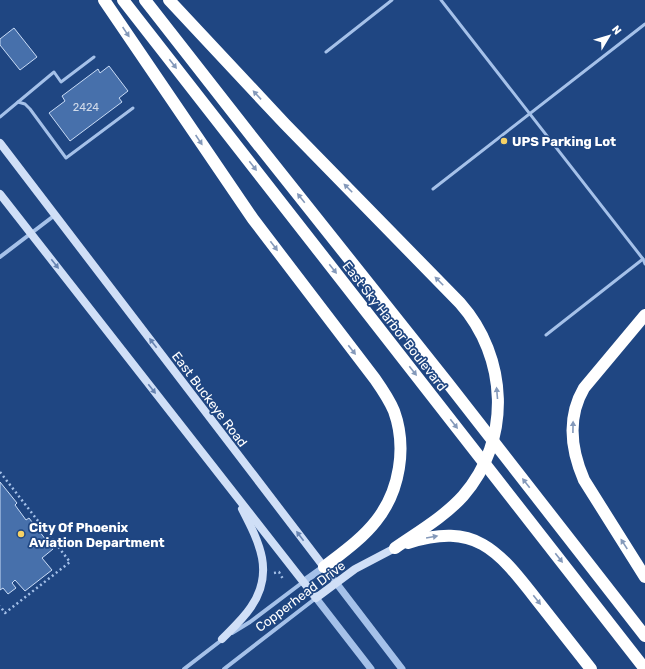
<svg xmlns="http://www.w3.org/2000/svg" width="645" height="669" font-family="Rubik,sans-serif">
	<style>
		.building { fill: #4770ab; stroke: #c9dcf7 }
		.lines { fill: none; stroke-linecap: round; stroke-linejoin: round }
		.path { stroke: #a5c1e9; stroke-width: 2.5; stroke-dasharray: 2 3; stroke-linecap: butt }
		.service { stroke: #a5c1e9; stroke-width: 3 }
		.minor { stroke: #a5c1e9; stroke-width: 4 }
		.tertiary { stroke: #a5c1e9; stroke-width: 7 }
		.secondary { stroke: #d0dff7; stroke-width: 8 }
		.motorway { stroke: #fff; stroke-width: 12 }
		.oneway { fill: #8499ba }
		.oneway2 { fill: #6683b1 }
		.poi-dot { fill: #f7d265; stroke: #1f4682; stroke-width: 1.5 }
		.labels { text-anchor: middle; stroke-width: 3.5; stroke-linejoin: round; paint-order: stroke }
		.number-label { font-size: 11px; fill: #d1dbea }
		.poi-label { font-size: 13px; font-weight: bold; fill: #fff; stroke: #1f4682; text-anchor: start }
		.street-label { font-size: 13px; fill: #fff; stroke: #1f4682 }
	</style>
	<rect width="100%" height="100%" fill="#1f4682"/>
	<!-- building -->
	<g class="building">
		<path d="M14 28 37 57 20 70 0 45V39Z"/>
		<path d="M109 66 128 91 119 98 122 102 70 141 49 113 65 101 62 96 98 69 100 73Z"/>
		<path d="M0 482 17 503 15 505 26 520 29 518 53 549 42 558 52 570 25 591 15 580 12 583 16 588 8 594 3 588 0 590Z"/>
	</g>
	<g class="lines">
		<!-- path -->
		<g class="path">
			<path d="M0 472 70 562 5 613 0 606"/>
			<path d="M274 573 279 572 283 579"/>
		</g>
		<!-- service -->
		<g class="service">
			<path d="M441 0 643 259 645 264"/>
			<path d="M326 52 392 0"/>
			<path d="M18 102 25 104 30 109 66 158 133 108"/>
			<path d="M0 117 54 72 61 82 94 57"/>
			<path d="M433 189 645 24"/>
			<path d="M546 335 643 259"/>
		</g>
		<!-- minor -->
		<g class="minor">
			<path d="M0 257 55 215"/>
			<path d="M232 633 250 622 303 582"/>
			<path d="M184 669 223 639"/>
			<path d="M224 669 316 598"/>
		</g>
		<!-- tertiary -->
		<g class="tertiary">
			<path d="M303 582 324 567 402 669"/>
			<path d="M316 598 371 669"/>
		</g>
		<!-- secondary -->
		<g class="secondary">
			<path d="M0 143 324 567"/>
			<path d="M0 194 316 598 355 569 395 548"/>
			<path d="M222 639C232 629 243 619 251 607 275 572 259 542 242 509"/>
		</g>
		<!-- motorway -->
		<g class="motorway">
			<path d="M104 0 253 219 375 379C382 389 389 399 394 411 407 447 400 491 376 521 362 539 342 553 324 567"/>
			<path d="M123 0 645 669"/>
			<path d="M145 0 256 142 447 382 645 636"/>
			<path d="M169 0 285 124 460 303C508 357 512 440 463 496 444 517 418 532 395 548"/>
			<path d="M645 315 584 388C567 417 571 450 584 480L645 577"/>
			<path d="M408 543C475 522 497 549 536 599 554 622 572 645 591 669"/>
		</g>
	</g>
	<!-- one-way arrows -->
	<defs><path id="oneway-solid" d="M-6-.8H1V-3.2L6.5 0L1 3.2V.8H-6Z"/></defs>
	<g class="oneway">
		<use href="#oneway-solid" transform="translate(126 32) rotate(56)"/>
		<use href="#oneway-solid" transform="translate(173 64) rotate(52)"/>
		<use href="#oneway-solid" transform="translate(257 95) rotate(-133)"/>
		<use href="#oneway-solid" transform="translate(199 140) rotate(56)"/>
		<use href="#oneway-solid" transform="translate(253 166) rotate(52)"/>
		<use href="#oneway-solid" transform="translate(348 188) rotate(-135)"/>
		<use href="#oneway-solid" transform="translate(301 198) rotate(-129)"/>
		<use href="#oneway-solid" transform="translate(274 246) rotate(53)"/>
		<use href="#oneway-solid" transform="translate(333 269) rotate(52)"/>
		<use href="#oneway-solid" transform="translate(439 281) rotate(-135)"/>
		<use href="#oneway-solid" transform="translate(352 350) rotate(52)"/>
		<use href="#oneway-solid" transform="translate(413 371) rotate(52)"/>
		<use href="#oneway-solid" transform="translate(497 393) rotate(-95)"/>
		<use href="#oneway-solid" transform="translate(454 424) rotate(52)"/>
		<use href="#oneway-solid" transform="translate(573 427) rotate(-89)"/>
		<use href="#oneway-solid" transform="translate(526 483) rotate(-128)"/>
		<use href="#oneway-solid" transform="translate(432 537) rotate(-10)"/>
		<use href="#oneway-solid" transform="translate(624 544) rotate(-123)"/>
		<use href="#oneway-solid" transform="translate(559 558) rotate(52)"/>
		<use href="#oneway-solid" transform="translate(537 600) rotate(52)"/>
	</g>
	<g class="oneway2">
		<use href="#oneway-solid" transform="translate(55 264) rotate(52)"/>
		<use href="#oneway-solid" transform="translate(153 343) rotate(-127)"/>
		<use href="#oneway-solid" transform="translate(152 389) rotate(52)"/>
		<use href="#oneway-solid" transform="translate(300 536) rotate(-127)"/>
	</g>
	<!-- markers -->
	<g class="poi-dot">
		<circle cx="504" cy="141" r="4"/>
		<circle cx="21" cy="534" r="4"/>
	</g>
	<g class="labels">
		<!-- number labels -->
		<g class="number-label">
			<text x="86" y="111">2424</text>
		</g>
		<!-- poi labels -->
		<g class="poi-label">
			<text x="512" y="146">UPS Parking Lot</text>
			<text x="29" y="532">City Of Phoenix<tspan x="29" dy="15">Aviation Department</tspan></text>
		</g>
		<!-- street labels -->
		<g class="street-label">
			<text transform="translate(395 326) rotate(52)" y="5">East Sky Harbor Boulevard</text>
			<text transform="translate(210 399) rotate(53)" y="5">East Buckeye Road</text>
			<text transform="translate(300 596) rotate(-37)" y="5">Copperhead Drive</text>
		</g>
	</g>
	<!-- north arrow -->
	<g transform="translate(609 36) rotate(52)" stroke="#1f4682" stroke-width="3" paint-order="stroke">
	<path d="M0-3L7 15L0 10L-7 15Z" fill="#ffffff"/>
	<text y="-6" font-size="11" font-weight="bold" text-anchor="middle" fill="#ffffff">N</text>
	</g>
</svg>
